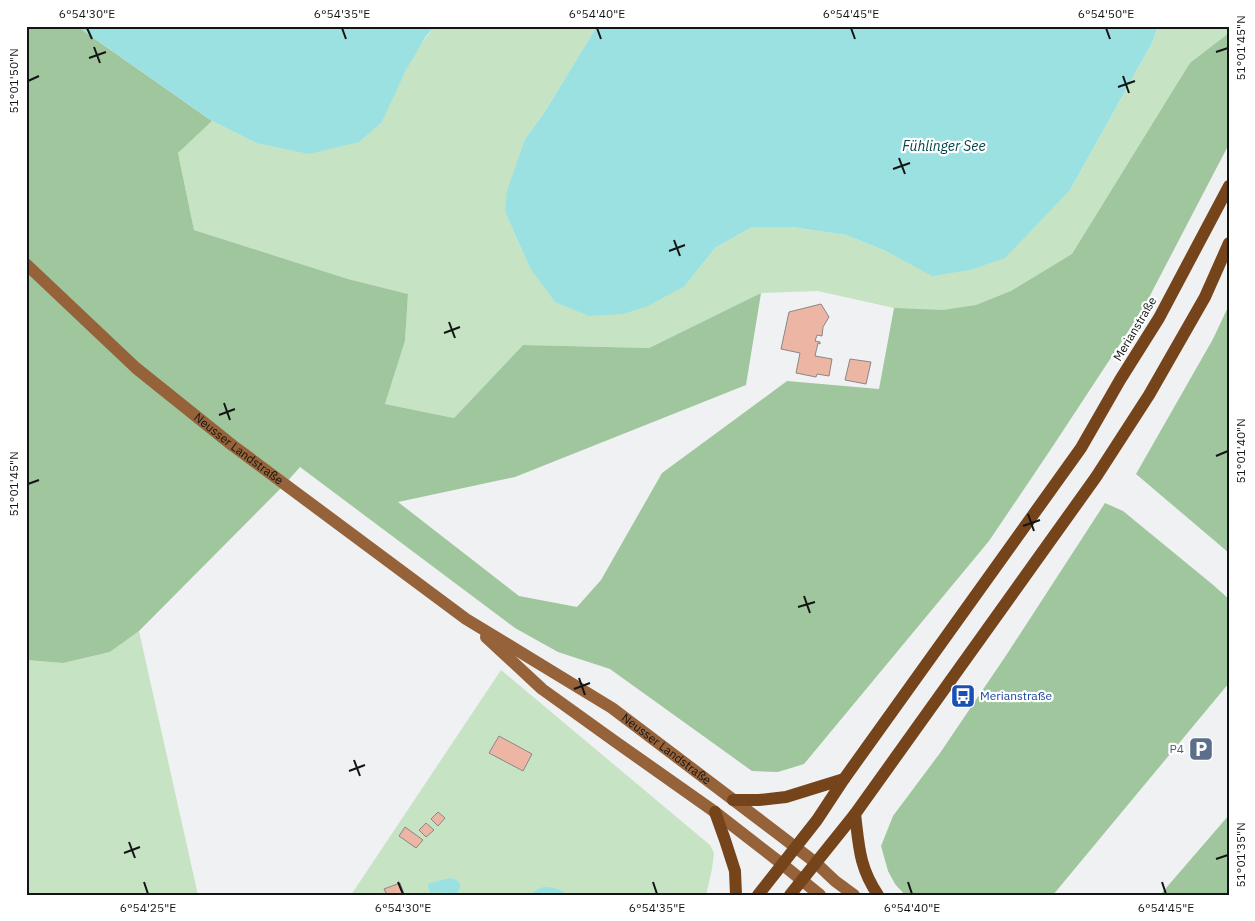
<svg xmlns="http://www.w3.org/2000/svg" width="1255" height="921" font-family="'IBM Plex Sans',sans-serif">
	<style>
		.green { fill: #c6e4c4 }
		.forest { fill: #a0c69d }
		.water { fill: #9ce1e2 }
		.building { fill: #ecb5a4; stroke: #8a8786 }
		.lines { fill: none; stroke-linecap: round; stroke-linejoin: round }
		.secondary { stroke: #966239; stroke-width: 12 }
		.primary { stroke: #76441b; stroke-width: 12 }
		.ticks { fill: none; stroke: #131414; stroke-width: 2 }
		.labels { text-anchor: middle; stroke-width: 4.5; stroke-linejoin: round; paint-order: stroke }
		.street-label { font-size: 12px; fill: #131414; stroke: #fff }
		.transit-label { font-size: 12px; fill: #164399; stroke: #fff; text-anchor: start }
		.service-label { font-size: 12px; fill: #4e5e75; stroke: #fff; text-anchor: end }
		.water-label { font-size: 14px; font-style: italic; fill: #024546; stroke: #fff }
		.neatline { fill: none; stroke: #131414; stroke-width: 2 }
		.ticks-label { font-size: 12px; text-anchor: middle; fill: #131414 }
	</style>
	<rect width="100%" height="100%" fill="#eff1f3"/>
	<!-- green -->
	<g class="green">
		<path d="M435 26H597L544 113 525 139 505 212 530 268 685 286 715 248 752 227H792L846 235 886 251 1070 190 1152 43 1158 26H1229V35L1099 260 932 348 894 308 818 291 761 293 649 348 523 345 454 418 385 404 405 341 408 294 348 279 194 230 178 153 212 121 256 143 382 122C397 89 411 53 435 26Z"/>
		<path d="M139 631 198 895H26V660L63 663 110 652Z"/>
		<path d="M501 670 710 845 714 853 712 869 706 895H351Z"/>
	</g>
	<!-- forest -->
	<g class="forest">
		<path d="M26 26H79L85 32 212 121 178 153 194 230 348 279 408 294 405 341 385 404 454 418 523 345 649 348 761 293 746 385 515 477 398 502 519 596 577 607 601 580 662 473 787 381 879 389 894 308 943 310 976 305 1011 291 1072 254 1190 63 1229 33V144L1143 309 1051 449 989 541 804 764 778 772 752 771 610 669 558 652 515 628 300 467 285 484 139 631 110 652 63 663 26 660Z"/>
		<path d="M1229 305V553L1136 474 1213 339Z"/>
		<path d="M1105 503 1123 511 1212 584 1229 599V683L1053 895H905L895 884 888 871 881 846 893 816 940 753 1007 654Z"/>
		<path d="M1229 815V895H1160Z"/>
	</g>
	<!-- water -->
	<g class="water">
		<path d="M79 26H435L426 36 406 70 382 122 359 142 309 154 256 143 212 121 85 32Z"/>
		<path d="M597 26H1158L1152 43 1070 190 1005 258 970 270 932 276 886 251 846 235 792 227H752L715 248 685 286 646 307 622 314 589 316 555 302 530 268 505 212 507 191 525 139 544 113Z"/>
		<path d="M450 878C462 880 463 887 455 895H443L441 892 431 893 429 891 428 885 430 883Z"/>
		<path d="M543 887C552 887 560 888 567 895H530L535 891Z"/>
	</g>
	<!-- building -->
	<g class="building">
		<path d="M821 304 829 317 823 327 822 336 817 335 815 341 820 342V344L818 343 815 356 832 359 829 376 817 374 816 377 796 373 800 353 781 349 789 312Z"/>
		<path d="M850 359 871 362 866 384 845 380Z"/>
		<path d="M499 736 532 754 523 771 489 753Z"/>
		<path d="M438 812 445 818 438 826 431 819Z"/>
		<path d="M426 823 434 830 426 837 419 830Z"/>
		<path d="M405 827 423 840 416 848 399 836Z"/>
		<path d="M400 883 404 894 402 895H387L384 889Z"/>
	</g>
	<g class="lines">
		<!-- secondary -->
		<g class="secondary">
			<path id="s1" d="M26 264 136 368 232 445 466 619 612 708 777 833 816 863 835 881 854 895"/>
			<path d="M486 637 542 689 613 740 715 812 782 864 820 895"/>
		</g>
		<!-- primary -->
		<g class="primary">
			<path d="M733 800H759L786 797 844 779"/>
			<path d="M715 812 725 840 735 871 736 895"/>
			<path d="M855 814C859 846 859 867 878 895"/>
			<path d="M758 895 817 820 844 779 1081 448 1120 380 1159 318 1229 186"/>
			<path d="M790 895 855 814 1096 477 1149 395 1205 297 1229 243"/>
		</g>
	</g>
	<!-- ticks -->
	<path class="ticks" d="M87 28 92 39M342 28 346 39M597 28 601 39M851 28 855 39M1106 28 1110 39M94 47 100 63M1216 52 1228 48M89 58 106 52M1123 76 1129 93M28 81 39 76M1118 87 1135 81M899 158 905 174M893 169 910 163M674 240 680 256M669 251 685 245M449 322 455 338M444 333 460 327M224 403 230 420M219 415 235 409M1216 456 1228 451M28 484 39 480M1028 514 1034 531M1023 526 1040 520M804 596 810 613M798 607 815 602M579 678 585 695M574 689 590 683M354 760 360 776M349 771 365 765M129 842 135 858M124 853 140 847M1216 859 1228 855M144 882 148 894M398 882 403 894M653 882 657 894M908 882 912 894M1162 882 1166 894"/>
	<!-- icons -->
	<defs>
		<symbol id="bus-square" viewBox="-11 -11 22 22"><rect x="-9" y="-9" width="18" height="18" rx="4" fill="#1a4fb4" stroke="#fff"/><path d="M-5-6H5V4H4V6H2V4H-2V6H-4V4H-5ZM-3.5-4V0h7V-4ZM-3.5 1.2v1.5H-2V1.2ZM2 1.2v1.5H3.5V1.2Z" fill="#fff"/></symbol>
		<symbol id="parking-square" viewBox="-11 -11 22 22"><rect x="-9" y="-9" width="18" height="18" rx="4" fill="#5c6f8a" stroke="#fff"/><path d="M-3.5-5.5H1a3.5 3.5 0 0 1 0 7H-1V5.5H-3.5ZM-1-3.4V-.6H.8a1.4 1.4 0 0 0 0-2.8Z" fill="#fff"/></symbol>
	</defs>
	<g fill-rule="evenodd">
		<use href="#bus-square" x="949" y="682" width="28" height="28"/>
		<use href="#parking-square" x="1187" y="735" width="28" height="28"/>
	</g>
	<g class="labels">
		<!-- street labels -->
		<g class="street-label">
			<text transform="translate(1135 329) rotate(-59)" y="4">Merianstraße</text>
			<text dy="4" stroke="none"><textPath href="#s1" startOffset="282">Neusser Landstraße</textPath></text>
			<text dy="4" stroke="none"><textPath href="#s1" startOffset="805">Neusser Landstraße</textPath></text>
		</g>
		<!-- transit labels -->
		<g class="transit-label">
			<text x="980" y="700">Merianstraße</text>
		</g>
		<!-- service labels -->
		<g class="service-label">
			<text x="1184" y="753">P4</text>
		</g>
		<!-- water labels -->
		<g class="water-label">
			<text x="944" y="151">Fühlinger See</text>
		</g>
	</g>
	<!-- border -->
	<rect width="1255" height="921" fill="none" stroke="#ffffff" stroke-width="55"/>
	<rect x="28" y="28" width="1200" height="866" class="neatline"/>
	<g class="ticks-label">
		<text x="87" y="18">6°54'30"E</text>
		<text x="342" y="18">6°54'35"E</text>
		<text x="597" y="18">6°54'40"E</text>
		<text x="851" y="18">6°54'45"E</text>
		<text x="1106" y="18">6°54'50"E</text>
		<text transform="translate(1241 48) rotate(-90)" y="4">51°01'45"N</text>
		<text transform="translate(14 81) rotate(-90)" y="4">51°01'50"N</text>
		<text transform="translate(1241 451) rotate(-90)" y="4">51°01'40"N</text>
		<text transform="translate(14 484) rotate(-90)" y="4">51°01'45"N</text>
		<text transform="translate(1241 855) rotate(-90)" y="4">51°01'35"N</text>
		<text x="148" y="912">6°54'25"E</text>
		<text x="403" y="912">6°54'30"E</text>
		<text x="657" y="912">6°54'35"E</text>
		<text x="912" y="912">6°54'40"E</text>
		<text x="1166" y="912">6°54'45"E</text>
	</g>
</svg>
